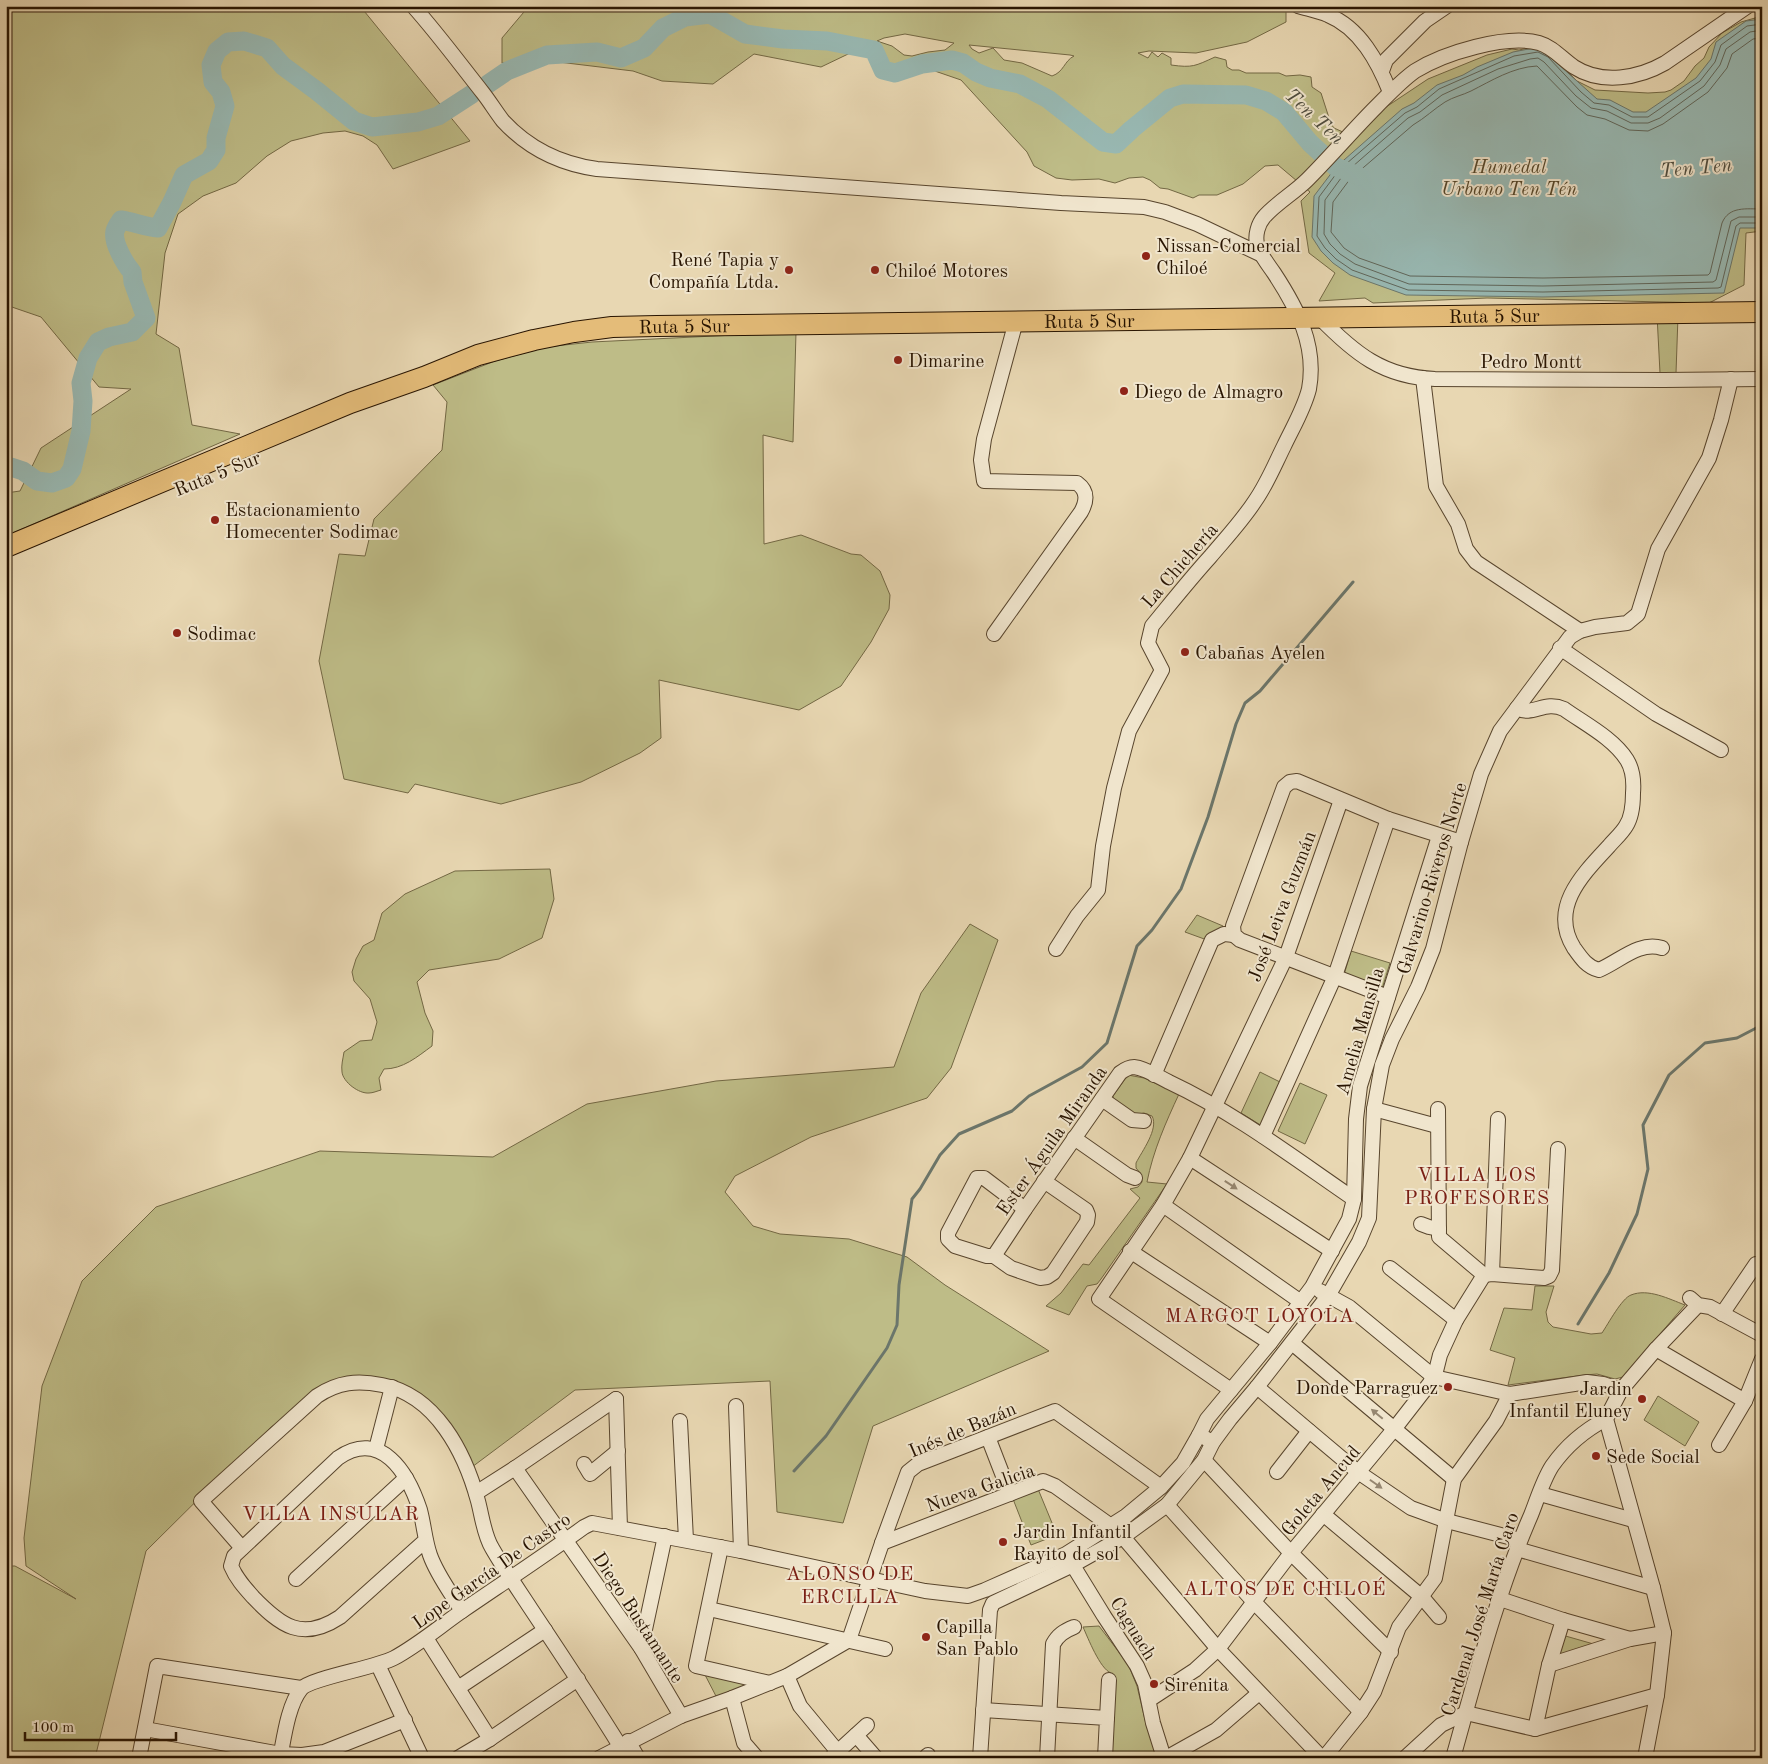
<svg xmlns="http://www.w3.org/2000/svg" width="1768" height="1764" font-family="'Old Standard TT',serif">
	<style>
		.green { fill: #bebc87; stroke: #736844; fill-rule: evenodd }
		.water { fill: #98b8b2; stroke: #6b766b }
		.lines { fill: none; stroke-linecap: round; stroke-linejoin: round }
		.shore { stroke: #60665a; stroke-width: 1 }
		.stream { stroke: #6b766b; stroke-width: 3 }
		.river { stroke: #98b8b2; stroke-width: 19 }
		.minor-casing { stroke: #58452d; stroke-width: 16 }
		.highway-casing { stroke: #281401; stroke-width: 22 }
		.minor { stroke: #f0e5cd; stroke-width: 14 }
		.highway { stroke: #e4bc79; stroke-width: 20 }
		.oneway { fill: #968771 }
		.poi-dot { fill: #8f2418; stroke: #f0e5cd; stroke-width: 2 }
		.labels { text-anchor: middle; stroke-width: 4; stroke-linejoin: round; paint-order: stroke }
		.park-label { font-size: 19px; font-style: italic; fill: #554629; stroke: #f0e5cd }
		.poi-label { font-size: 19px; fill: #281401; stroke: #f0e5cd; text-anchor: start }
		.street-label { font-size: 19px; fill: #281401; stroke: #f0e5cd }
		.water-label { font-size: 20px; font-style: italic; fill: #4f4d3f; stroke: #f0e5cd }
		.neighbourhood-label { font-size: 20px; letter-spacing: 1px; fill: #7a1f14; stroke: #f0e5cd }
	</style>
	<rect width="100%" height="100%" fill="#e8d7b2"/>
	<filter id="stains"><feTurbulence type="fractalNoise" baseFrequency=".004" numOctaves="4"/><feColorMatrix values="0 0 0 0 .2 0 0 0 0 .09 0 0 0 0 .02 0 0 0 .5 -.17"/></filter>
	<radialGradient id="worn" r=".72"><stop offset=".6" stop-color="#630" stop-opacity="0"/><stop offset="1" stop-color="#630" stop-opacity=".3"/></radialGradient>
	<!-- green -->
	<g class="green">
		<path d="M6 6H360L470 141 393 169 377 145 363 136 345 131 323 133 291 141 267 156 236 183 203 196 178 214 165 253 156 334 179 348 192 425 240 434 6 536V493L20 491 41 448 131 389 99 387 41 317 6 305Z"/>
		<path d="M529 6H1286V22L1247 42 1196 53 1149 51 1138 53 1148 58 1152 52 1158 57 1162 53 1171 58V65C1193 68 1195 66 1215 57L1226 60 1227 67 1232 70H1239L1246 73H1279L1286 76 1300 75 1311 77 1312 87 1321 93 1331 124 1334 128 1356 138 1386 107 1428 79 1487 55 1512 49 1519 50 1528 48 1565 69 1577 81 1595 90 1648 93 1665 92 1671 90 1684 81 1695 66 1704 58 1709 47 1722 33 1741 22 1762 16V231L1746 233 1744 285 1709 303 1487 298 1373 303 1365 298 1319 301 1335 273 1309 253 1301 201 1310 192 1278 165 1265 166 1243 184 1217 195H1199L1193 198 1168 189 1160 188 1150 180 1143 177 1129 178 1115 183 1099 179 1072 180 1056 178 1034 166 1027 152 961 80 929 69 903 71 884 69 877 61 875 48 869 44 821 67 754 54 713 84 662 81 633 71 550 61 502 63V38ZM905 34 954 43 945 50 928 52 912 56 904 55 892 46 877 41 884 38ZM969 45 1070 55 1074 56C1064 61 1064 72 1052 76L1022 63 1004 60 993 48 979 53 972 49Z"/>
		<path d="M1657 315 1678 316 1676 373H1660Z"/>
		<path d="M796 332 793 442 763 435 764 544 801 535 851 554 861 555 880 571 890 595 889 609 871 642 841 686 799 710 659 680 661 738 640 753 581 782 501 804 415 784 408 793 344 779 319 661 339 554 365 556 374 519 442 450 447 402 433 385 495 361 546 347 592 342Z"/>
		<path d="M550 869 554 899 542 938 499 959 429 970 417 982 425 1013 433 1031 432 1046C417 1057 403 1069 384 1069L379 1078 381 1090C377 1091 373 1093 369 1093 359 1094 343 1082 342 1072 341 1065 343 1059 344 1052L360 1041 372 1040 377 1022 370 999 354 981 352 972 356 959 363 946 374 940 382 913 405 894 455 871Z"/>
		<path d="M1197 915 1223 926 1218 934 1207 940 1185 932Z"/>
		<path d="M970 924 998 940 951 1068 927 1098 811 1137 735 1176 725 1192 753 1226 780 1234 849 1239 907 1257 945 1285 1049 1351 873 1426 843 1523 777 1512 770 1381 575 1390 468 1470 436 1415 386 1385 330 1388 271 1427 146 1551 95 1758H6V1566H15L76 1599 26 1566 24 1538 42 1386 82 1281 156 1207 320 1151 493 1157 587 1104 716 1081 894 1067 921 993Z"/>
		<path d="M1351 951 1390 963 1382 989 1344 975Z"/>
		<path d="M1260 1072 1280 1082 1262 1126 1241 1113Z"/>
		<path d="M1128 1075 1144 1078 1179 1094C1166 1122 1153 1151 1147 1182L1167 1184 1101 1279 1097 1284 1087 1286 1069 1315 1046 1306 1061 1293 1083 1264 1089 1265 1140 1198 1130 1189 1138 1187 1142 1182 1141 1174 1136 1168V1163C1142 1151 1159 1129 1152 1116L1144 1113 1134 1115 1114 1104 1113 1096Z"/>
		<path d="M1300 1083 1327 1095 1305 1144 1278 1131Z"/>
		<path d="M1535 1286H1554L1546 1312 1548 1322 1553 1327 1591 1334 1602 1333C1608 1324 1622 1298 1631 1295 1648 1288 1669 1299 1685 1305L1623 1377 1615 1379 1597 1374 1585 1375 1508 1385 1515 1358 1490 1350 1504 1308 1532 1310Z"/>
		<path d="M1658 1396 1699 1422 1685 1446 1644 1420Z"/>
		<path d="M1038 1489 1057 1535 1031 1545 1013 1499Z"/>
		<path d="M1099 1626 1128 1664 1137 1686 1146 1724 1158 1758H1110L1111 1673C1100 1669 1088 1638 1083 1627Z"/>
		<path d="M1562 1635 1597 1645 1555 1657Z"/>
		<path d="M703 1671 759 1684 718 1700Z"/>
	</g>
	<!-- water -->
	<path class="water" d="M1762 19V228H1740L1724 293 1543 297 1406 295 1350 275 1333 263 1321 251 1312 237 1314 196 1336 167 1402 109 1414 103 1437 85 1463 75 1477 67 1513 52 1539 47 1597 99 1610 100 1633 112H1646L1696 78 1711 59 1716 42 1746 21Z"/>
	<g class="lines">
		<!-- shore -->
		<g class="shore">
			<path d="M1762 24 1747 26 1721 45 1715 62 1700 81 1648 117H1632L1609 105 1594 103 1581 92 1548 57 1538 52 1514 56 1439 89 1417 107 1405 113 1339 170 1319 197 1317 236 1325 248 1336 259 1352 270 1408 290 1543 292 1718 288 1721 287 1736 226 1740 223H1762"/>
			<path d="M1762 30 1750 32 1726 49 1720 65 1704 86 1660 118 1648 123H1631L1607 111 1591 108 1576 96 1544 62 1538 58 1530 59 1498 69 1442 95 1420 112 1408 118 1344 174 1325 200 1324 234 1330 244 1340 254 1355 264 1409 284 1543 286 1713 282 1716 280 1731 221 1739 217H1762"/>
			<path d="M1762 38 1753 39 1732 54 1727 68 1708 92 1663 124 1648 131 1629 130 1605 119 1587 115 1577 107 1537 66C1513 67 1491 81 1471 91 1463 95 1453 97 1445 102 1434 109 1425 118 1413 125L1350 179 1333 202 1331 232 1344 248 1359 258 1410 276 1543 278 1708 275 1710 273 1722 223C1729 206 1746 209 1762 209"/>
		</g>
		<!-- stream -->
		<g class="stream">
			<path d="M1578 1324 1609 1273 1637 1214 1648 1169 1643 1125 1669 1075 1705 1043 1737 1038 1762 1025"/>
			<path d="M794 1471 826 1436 887 1348 897 1325 899 1285 912 1199 920 1189 940 1155 959 1134 1012 1111 1029 1096 1082 1067 1107 1043 1137 946 1152 930 1181 889 1208 817 1236 724 1245 703 1260 691 1353 582"/>
		</g>
		<!-- river -->
		<g class="river">
			<path d="M488 84 507 71 547 55 597 52 621 58 644 48 663 28 685 17 710 14 745 34 783 39 827 41 874 50 883 70 895 73 922 64 952 60 963 63 976 72 990 78 1020 84 1048 99 1103 142 1116 144 1132 129 1170 98 1183 94 1246 95 1266 101 1284 112 1310 143 1336 167 1359 176"/>
			<path d="M6 468 11 467 23 471 37 481 52 483 66 478 72 469 81 431 83 401 81 383 88 358 98 342 109 337 132 332 146 318 133 282 132 272C125 264 112 242 115 231 116 227 119 223 121 220 134 222 145 227 158 228L172 202 184 175 209 161 216 150V138L225 106 221 92 213 82 211 65 217 51 228 42 244 41 267 48 283 66 317 91 354 121 372 127 418 122 438 116 472 94"/>
		</g>
		<defs>
			<g id="minor">
				<path d="M413 6C438 34 460 64 483 93 490 102 496 112 503 121 528 148 561 164 597 169L1061 203 1144 207 1165 212 1197 224 1262 255"/>
				<path d="M1298 6C1308 9 1319 11 1328 15 1360 28 1378 62 1390 92"/>
				<path d="M1382 71 1386 60 1425 21 1447 6"/>
				<path d="M1319 317C1354 353 1383 377 1435 379L1664 380 1762 379"/>
				<path d="M1423 378 1436 486 1458 524 1466 549 1476 562 1580 631"/>
				<path d="M994 634 1081 512C1087 501 1088 491 1077 483L984 481 981 460 984 439 1016 321"/>
				<path d="M1560 648 1656 714 1721 750"/>
				<path d="M1517 708C1533 717 1544 700 1564 709 1585 724 1613 738 1627 760 1633 770 1634 781 1633 793 1633 803 1632 817 1626 826 1622 833 1614 840 1609 846 1582 875 1549 908 1574 948 1581 958 1587 967 1599 970 1620 961 1639 941 1662 948"/>
				<path d="M1056 949 1077 916 1098 890 1103 846 1114 788 1129 731 1162 670 1148 643 1152 626C1171 603 1190 579 1210 557 1226 538 1242 521 1255 501 1267 484 1275 464 1284 446 1293 427 1304 409 1309 389 1317 345 1297 308 1274 273 1268 264 1260 255 1257 244 1255 235 1258 224 1264 217 1276 203 1294 193 1307 180 1331 156 1353 130 1376 107 1388 95 1401 81 1415 71 1444 53 1506 34 1539 43 1553 47 1562 59 1574 67 1602 85 1639 78 1665 63L1748 6"/>
				<path d="M1388 997 1240 940 1234 935 1233 926 1284 787 1290 782 1297 781 1388 819 1461 842"/>
				<path d="M1154 1075 1212 940 1224 934 1234 935"/>
				<path d="M1102 1099 1132 1120 1144 1121"/>
				<path d="M1374 1109 1437 1126"/>
				<path d="M1438 1109 1439 1237 1484 1275 1492 1274 1544 1278 1549 1276 1552 1270 1558 1149"/>
				<path d="M1263 1136 1335 976 1388 819"/>
				<path d="M1074 1138 1127 1175 1135 1178"/>
				<path d="M1190 1158 1332 1251"/>
				<path d="M1163 1205 1301 1302"/>
				<path d="M1025 1209 984 1178H977L948 1233V1239L955 1246 987 1256H994L1011 1268 1040 1278 1047 1277 1053 1273 1087 1222 1088 1215 1086 1210 1044 1181"/>
				<path d="M1421 1224 1429 1227 1439 1229"/>
				<path d="M1130 1251 1270 1343"/>
				<path d="M994 1256 1025 1209 1120 1073C1124 1070 1128 1067 1134 1067 1145 1068 1159 1077 1169 1082 1235 1113 1294 1158 1354 1199"/>
				<path d="M1390 1268 1456 1320"/>
				<path d="M1492 1274 1498 1119"/>
				<path d="M1320 1291 1349 1307 1434 1377 1510 1394 1587 1382 1603 1384 1621 1390"/>
				<path d="M1690 1298 1698 1305 1710 1307 1762 1335"/>
				<path d="M1722 1314 1756 1264H1762"/>
				<path d="M1292 1343 1454 1479"/>
				<path d="M1656 1349 1745 1401"/>
				<path d="M1257 1387 1358 1472 1411 1508 1447 1521 1520 1540"/>
				<path d="M1231 1390 1099 1299 1163 1205 1190 1158 1286 957 1341 800"/>
				<path d="M616 1399 620 1528"/>
				<path d="M736 1406 741 1551"/>
				<path d="M680 1421 686 1540"/>
				<path d="M1199 1435 1207 1419 1270 1343 1312 1287 1349 1219 1354 1199 1356 1119 1360 1086 1439 836"/>
				<path d="M988 1437 1010 1494"/>
				<path d="M1719 1445 1745 1401 1762 1359"/>
				<path d="M376 1449 392 1387"/>
				<path d="M1204 1460 1291 1553 1391 1652"/>
				<path d="M584 1464 590 1474 618 1451"/>
				<path d="M515 1468 641 1648 681 1716"/>
				<path d="M1277 1472 1309 1431"/>
				<path d="M476 1493 515 1468 616 1399"/>
				<path d="M1540 1494 1633 1520"/>
				<path d="M1167 1505 1254 1602 1361 1712"/>
				<path d="M1323 1514 1422 1597 1439 1617"/>
				<path d="M1123 1537 1218 1649 1322 1758"/>
				<path d="M426 1540 340 1617C302 1642 281 1626 253 1597 244 1587 236 1578 231 1566L234 1556 338 1458C381 1428 408 1473 420 1510 424 1525 425 1541 430 1555 437 1575 451 1593 462 1611"/>
				<path d="M882 1543 1043 1481 1055 1486 1111 1526"/>
				<path d="M721 1547 696 1666 770 1683"/>
				<path d="M242 1548 201 1501 317 1396C338 1382 357 1380 382 1385 436 1395 465 1453 478 1501 482 1516 484 1535 492 1548 504 1569 518 1589 531 1609 561 1654 591 1699 620 1746"/>
				<path d="M1517 1549 1653 1588"/>
				<path d="M1069 1559 1104 1616 1137 1666 1145 1684 1153 1723 1164 1758"/>
				<path d="M296 1579 406 1478"/>
				<path d="M1500 1599 1563 1620 1630 1639"/>
				<path d="M709 1609 885 1649"/>
				<path d="M426 1638 490 1739"/>
				<path d="M641 1648 665 1536"/>
				<path d="M378 1665 422 1758"/>
				<path d="M1549 1665 1630 1639 1664 1633"/>
				<path d="M787 1676 800 1706 838 1752"/>
				<path d="M458 1688 545 1630"/>
				<path d="M732 1698 744 1743 757 1758"/>
				<path d="M1149 1700 1195 1670 1218 1649 1291 1553 1395 1428 1430 1383 1436 1371 1440 1355 1456 1320 1484 1275"/>
				<path d="M983 1710 1107 1718 1105 1758"/>
				<path d="M1107 1718 1109 1680"/>
				<path d="M145 1729 281 1754 302 1755 324 1752 405 1720"/>
				<path d="M1535 1729 1549 1665 1563 1620"/>
				<path d="M856 1735 876 1758"/>
				<path d="M628 1741 638 1758"/>
				<path d="M833 1756 867 1725"/>
				<path d="M139 1758 157 1666 301 1688"/>
				<path d="M280 1758C284 1738 288 1705 301 1689 310 1678 375 1668 394 1658 418 1645 439 1627 462 1611 503 1583 544 1556 584 1527L592 1523 741 1551 925 1591 968 1596 985 1590 1066 1554 1126 1516 1161 1487 1183 1463 1199 1435 1213 1442"/>
				<path d="M458 1758 490 1739 578 1679"/>
				<path d="M599 1758 681 1716 732 1698 787 1676 849 1640 882 1543 908 1472 918 1464 1055 1411 1161 1487"/>
				<path d="M925 1758 928 1755"/>
				<path d="M980 1758 990 1610 993 1603 1073 1565 1123 1537 1167 1505 1204 1460 1213 1442 1230 1419 1257 1387 1328 1296 1359 1242 1369 1218 1374 1109 1382 1065 1392 1039 1418 987 1433 949 1461 842 1481 774 1500 731 1570 637 1580 631 1595 627 1627 623 1638 614 1658 549 1709 458 1721 420 1731 379"/>
				<path d="M1047 1758 1053 1644C1058 1635 1064 1631 1074 1627"/>
				<path d="M1166 1758 1216 1730 1259 1693"/>
				<path d="M1324 1758 1361 1712 1374 1692 1399 1627 1435 1578 1454 1479 1496 1421 1510 1394"/>
				<path d="M1405 1758 1441 1725 1466 1713 1535 1729 1657 1695"/>
				<path d="M1453 1758C1476 1676 1497 1593 1531 1515 1537 1500 1543 1480 1552 1466 1566 1446 1585 1430 1606 1419"/>
				<path d="M1645 1758 1657 1695 1664 1633 1653 1588 1606 1419 1621 1390 1656 1349 1698 1305"/>
			</g>
			<g id="highway">
				<path id="s1" d="M6 547 350 403 424 377 478 355 534 340 574 332 612 327 657 326 1762 312"/>
			</g>
		</defs>
		<!-- minor casing -->
		<use href="#minor" class="minor-casing"/>
		<!-- highway casing -->
		<use href="#highway" class="highway-casing"/>
		<!-- minor -->
		<use href="#minor" class="minor"/>
		<!-- highway -->
		<use href="#highway" class="highway"/>
	</g>
	<!-- one-way arrows -->
	<defs><path id="oneway-solid" d="M-6-.8H1V-3.2L6.5 0L1 3.2V.8H-6Z" transform="scale(1.25)"/></defs>
	<g class="oneway">
		<use href="#oneway-solid" transform="translate(1231 1185) rotate(33)"/>
		<use href="#oneway-solid" transform="translate(1377 1414) rotate(-140)"/>
		<use href="#oneway-solid" transform="translate(1376 1484) rotate(35)"/>
	</g>
	<!-- markers -->
	<g class="poi-dot">
		<circle cx="1146" cy="256" r="5"/>
		<circle cx="789" cy="270" r="5"/>
		<circle cx="875" cy="270" r="5"/>
		<circle cx="898" cy="360" r="5"/>
		<circle cx="1124" cy="391" r="5"/>
		<circle cx="215" cy="520" r="5"/>
		<circle cx="177" cy="633" r="5"/>
		<circle cx="1185" cy="652" r="5"/>
		<circle cx="1448" cy="1387" r="5"/>
		<circle cx="1642" cy="1399" r="5"/>
		<circle cx="1596" cy="1456" r="5"/>
		<circle cx="1003" cy="1542" r="5"/>
		<circle cx="926" cy="1637" r="5"/>
		<circle cx="1154" cy="1684" r="5"/>
	</g>
	<g class="labels">
		<!-- park labels -->
		<g class="park-label">
			<text x="1509" y="173">Humedal<tspan x="1509" dy="22">Urbano Ten Tén</tspan></text>
		</g>
		<!-- poi labels -->
		<g class="poi-label">
			<text x="1156" y="252">Nissan-Comercial<tspan x="1156" dy="22">Chiloé</tspan></text>
			<text x="779" y="266" text-anchor="end">René Tapia y<tspan x="779" dy="22">Compañía Ltda.</tspan></text>
			<text x="885" y="277">Chiloé Motores</text>
			<text x="908" y="367">Dimarine</text>
			<text x="1134" y="398">Diego de Almagro</text>
			<text x="225" y="516">Estacionamiento<tspan x="225" dy="22">Homecenter Sodimac</tspan></text>
			<text x="187" y="640">Sodimac</text>
			<text x="1195" y="659">Cabañas Ayelen</text>
			<text x="1438" y="1394" text-anchor="end">Donde Parraguez</text>
			<text x="1632" y="1395" text-anchor="end">Jardin<tspan x="1632" dy="22">Infantil Eluney</tspan></text>
			<text x="1606" y="1463">Sede Social</text>
			<text x="1013" y="1538">Jardin Infantil<tspan x="1013" dy="22">Rayito de sol</tspan></text>
			<text x="936" y="1633">Capilla<tspan x="936" dy="22">San Pablo</tspan></text>
			<text x="1164" y="1691">Sirenita</text>
		</g>
		<!-- street labels -->
		<g class="street-label">
			<text dy="7" stroke="none"><textPath href="#s1" startOffset="1529">Ruta 5 Sur</textPath></text>
			<text dy="7" stroke="none"><textPath href="#s1" startOffset="1124">Ruta 5 Sur</textPath></text>
			<text dy="7" stroke="none"><textPath href="#s1" startOffset="719">Ruta 5 Sur</textPath></text>
			<text x="1531" y="368">Pedro Montt</text>
			<text transform="translate(217 473) rotate(-22)" y="7">Ruta 5 Sur</text>
			<text transform="translate(1179 565) rotate(-49)" y="7">La Chichería</text>
			<text transform="translate(1431 878) rotate(-73)" y="7">Galvarino Riveros Norte</text>
			<text transform="translate(1281 906) rotate(-69)" y="7">José Leiva Guzmán</text>
			<text transform="translate(1359 1031) rotate(-74)" y="7">Amelia Mansilla</text>
			<text transform="translate(1051 1140) rotate(-55)" y="7">Ester Águila Miranda</text>
			<text transform="translate(962 1429) rotate(-23)" y="7">Inés de Bazán</text>
			<text transform="translate(980 1487) rotate(-19)" y="7">Nueva Galicia</text>
			<text transform="translate(1320 1490) rotate(-50)" y="7">Goleta Ancud</text>
			<text transform="translate(491 1570) rotate(-35)" y="7">Lope García De Castro</text>
			<text transform="translate(1479 1614) rotate(-72)" y="7">Cardenal José María Caro</text>
			<text transform="translate(639 1617) rotate(57)" y="7">Diego Bustamante</text>
			<text transform="translate(1134 1628) rotate(58)" y="7">Caguach</text>
		</g>
		<!-- water labels -->
		<g class="water-label">
			<text transform="translate(1315 116) rotate(43)" y="7">Ten Ten</text>
			<text transform="translate(1696 167) rotate(-5)" y="7">Ten Ten</text>
		</g>
		<!-- neighbourhood labels -->
		<g class="neighbourhood-label">
			<text x="1477" y="1181">VILLA LOS<tspan x="1477" dy="23">PROFESORES</tspan></text>
			<text x="1260" y="1322">MARGOT LOYOLA</text>
			<text x="331" y="1520">VILLA INSULAR</text>
			<text x="850" y="1580">ALONSO DE<tspan x="850" dy="23">ERCILLA</tspan></text>
			<text x="1285" y="1595">ALTOS DE CHILOÉ</text>
		</g>
	</g>
	<!-- margin -->
	<rect width="1768" height="1764" fill="none" stroke="#e8d7b2" stroke-width="25"/>
	<rect x="8" y="8" width="1753" height="1749" fill="none" stroke="#281401" stroke-width="2.5"/>
	<rect x="12" y="12" width="1743" height="1739" fill="none" stroke="#281401"/>
	<!-- scale -->
	<path d="M25 1732v8h151v-8" fill="none" stroke="#281401" stroke-width="2.5"/>
	<text x="32" y="1732" font-size="15" fill="#281401" stroke="#f0e5cd" stroke-width="4" paint-order="stroke">100 m</text>
	<rect width="100%" height="100%" filter="url(#stains)"/>
	<rect width="100%" height="100%" fill="url(#worn)"/>
</svg>
